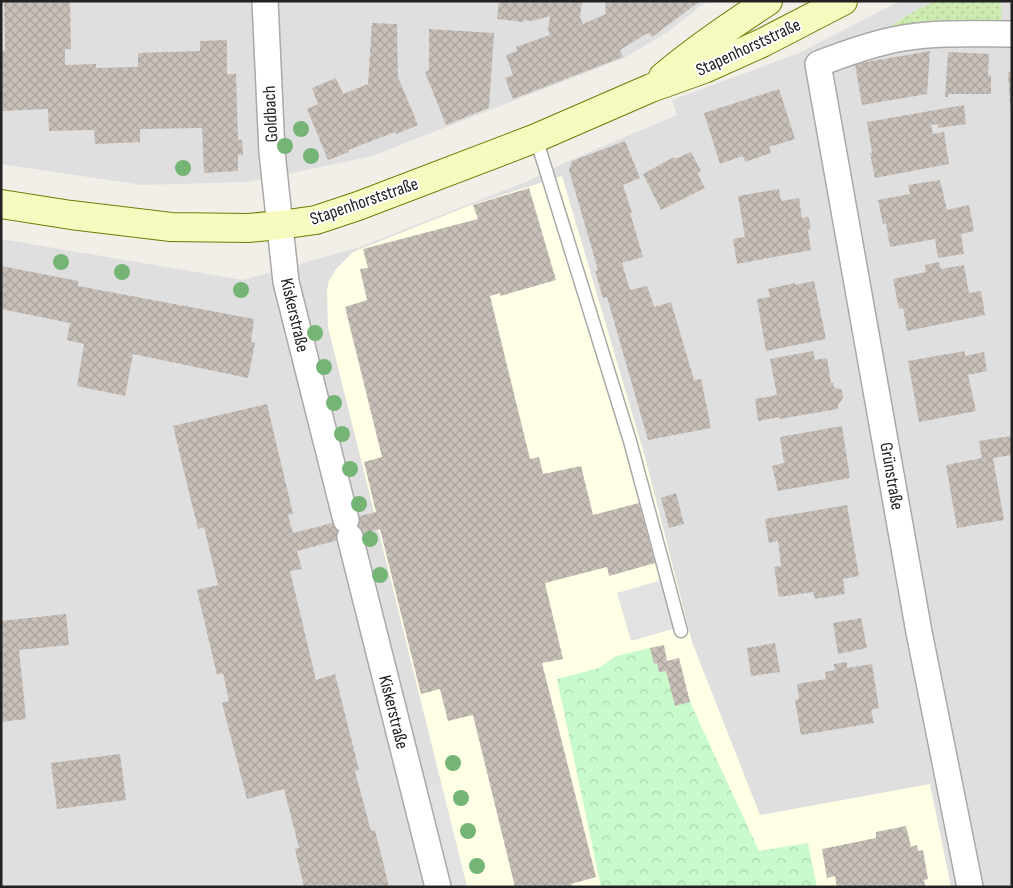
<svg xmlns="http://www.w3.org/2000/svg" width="1013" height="888" font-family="'Sofia Sans Condensed',sans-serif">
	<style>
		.residential { fill: #e0dfdf }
		.education { fill: #ffffe5 }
		.grass { fill: url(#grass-dots) }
		.park { fill: url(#park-crowns) }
		.parking { fill: #e2e2e2 }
		.building { fill: url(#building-cross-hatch) }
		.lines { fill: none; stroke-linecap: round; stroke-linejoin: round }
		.lane-casing { stroke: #a9a9a9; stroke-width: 15 }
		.street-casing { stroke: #a9a9a9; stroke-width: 28 }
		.secondary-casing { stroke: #707d05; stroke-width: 30 }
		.lane { stroke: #fff; stroke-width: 12 }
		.street { stroke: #fff; stroke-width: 25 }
		.secondary { stroke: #f7fabf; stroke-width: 28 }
		.tree { fill: #74b475 }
		.labels { text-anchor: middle; stroke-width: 4; stroke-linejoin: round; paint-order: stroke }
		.street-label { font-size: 18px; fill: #222; stroke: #fff }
	</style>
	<defs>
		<pattern id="grass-dots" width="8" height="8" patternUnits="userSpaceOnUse" patternTransform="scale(1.25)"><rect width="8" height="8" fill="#cdebb0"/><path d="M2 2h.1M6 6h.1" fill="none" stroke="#b0c997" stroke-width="1.8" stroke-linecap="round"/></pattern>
		<pattern id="park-crowns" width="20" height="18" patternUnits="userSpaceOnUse" patternTransform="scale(1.25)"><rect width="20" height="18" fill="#c8facc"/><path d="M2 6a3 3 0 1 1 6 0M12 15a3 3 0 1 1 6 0" fill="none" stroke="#acd6af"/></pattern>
		<pattern id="building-cross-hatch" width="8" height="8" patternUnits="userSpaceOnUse" patternTransform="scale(1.25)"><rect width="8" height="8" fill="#c7bfb8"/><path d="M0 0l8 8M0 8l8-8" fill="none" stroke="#aba49e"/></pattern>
	</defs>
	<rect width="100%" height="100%" fill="#f2efe9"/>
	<!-- residential -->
	<g class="residential">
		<path d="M1 1H707L668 32 624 58 372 156 249 182 142 185 1 164Z"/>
		<path d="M900 1H1012V887H1V239L243 280 360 247 528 181 568 161 677 115 672 100 799 53Z"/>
	</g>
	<!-- education -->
	<path class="education" d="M562 176 645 457 692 642 760 815 930 784 951 887H467L328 327 327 290 329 281 336 269 353 252 471 205Z"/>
	<!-- grass -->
	<path class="grass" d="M937 1H1001L1002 23 888 33 887 28 920 8Z"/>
	<!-- park -->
	<path class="park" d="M650 648 654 664 657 663 659 672 666 671 675 706 690 702 759 851 808 843 817 887H601L557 679 599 668 616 656Z"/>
	<!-- parking -->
	<g class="parking">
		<path d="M666 579 680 627 631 641 617 593Z"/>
		<path d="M441 783 467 887H451L426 787Z"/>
	</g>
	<!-- building -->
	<g class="building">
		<path d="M4 1H70L71 49H65V65L96 64V68L138 67V53L200 51V41L227 40V74H236L238 140H242L243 155H238V171L204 173 202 128 140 129V142L95 144 94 130 49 131 48 109 1 111V51H5Z"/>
		<path d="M499 1H582L580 17 583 24 606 14 605 10 606 1H700L652 37 648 33 620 50 623 57 513 99 505 78 513 75 506 55 517 51 516 47 550 35 548 29 550 16 532 21 524 20 523 22 497 19Z"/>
		<path d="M372 23 397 24 398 77 418 125 396 134 395 132 348 150 349 152 328 160 307 109 318 104 312 88 336 78 343 94 368 84Z"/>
		<path d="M429 29 494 33 489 108 446 125 425 72 429 70Z"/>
		<path d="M930 51 927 94 862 105 855 64Z"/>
		<path d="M948 52 989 54 988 75H991V94H949L948 97H945Z"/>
		<path d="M1008 72H1012V105H1010Z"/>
		<path d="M779 89 795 139 769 147 771 153 745 162 743 156 720 164 704 113Z"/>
		<path d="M964 105 966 124 938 128V124L931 125 933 134 944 132 949 164 875 178 870 153H872L867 122Z"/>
		<path d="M625 141 640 178 623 185 632 213H630L643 257 622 263 630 290 647 286 654 307 671 302 694 380 701 379 711 428 648 440 607 297 603 298 595 271 598 270 569 170 572 161Z"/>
		<path d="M691 152 701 171 697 173 705 188 661 210 643 174 674 157 675 159Z"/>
		<path d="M940 180 947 210 969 205 974 231 961 234 964 254 938 258 935 239 890 247 886 223 883 224 878 200 910 194 908 185Z"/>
		<path d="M529 188 556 280 500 296V293L490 296 530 459 539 457 543 474 581 466 593 515 639 503 655 563 609 576 607 567 545 583 563 659 542 663 596 877 571 884 572 887H515L473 715 448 721 440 689 421 694 380 529 297 551 302 569 290 571 316 680 335 674 359 770 355 771 371 831 375 830 389 887H304L295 849 299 848 284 789 247 799 222 703 229 701 223 673 217 675 197 590 218 585 204 527 198 529 173 426 267 404 293 514 288 515 293 533 376 512 364 462 382 457 345 307 367 300 360 269 368 268 363 249 478 219 473 205Z"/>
		<path d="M779 189 781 201 799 198 802 218 808 217 809 219 811 227 808 231 811 250 737 264 733 239 745 237 738 196Z"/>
		<path d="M939 262 941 269 964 265 969 293 981 291 985 315 907 331 903 308 899 309 893 279 926 272 925 265Z"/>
		<path d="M1 266 78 281V286L254 319 251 342 255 343 248 378 133 354 125 396 77 386 84 344 67 340 70 323 1 309Z"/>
		<path d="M814 281 826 339 766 351 757 299 770 297 768 289 795 283V285Z"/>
		<path d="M813 351 815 360 827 358 831 383H833L834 387 842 390 843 398 838 405V409L779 419V417L758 421 755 399 777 395 770 359Z"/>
		<path d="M965 351V356L984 352 987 371 968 375 976 411 919 422 908 361Z"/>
		<path d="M842 426 850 478 778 491 772 466 784 463 780 437Z"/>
		<path d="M1011 436 1012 455 993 458 1004 520 957 528 946 465 982 458 979 441Z"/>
		<path d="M676 493 684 524 669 528 661 498Z"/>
		<path d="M847 505 859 576 843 579 845 594 815 599 813 592 779 597 774 567 781 566 778 541 769 543 765 519Z"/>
		<path d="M66 614 69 645 19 650 26 719 1 722V621Z"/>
		<path d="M861 618 867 648 838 654 833 623Z"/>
		<path d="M775 643 780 672 751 676 747 648Z"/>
		<path d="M664 645 667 661 679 658 690 702 675 706 666 671 659 672 657 663 654 664 650 648Z"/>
		<path d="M847 662V668L872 664 879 708 871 710 874 723 801 735 795 700 799 699 797 684 826 679 825 672 835 670 834 664Z"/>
		<path d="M120 754 126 800 57 809 51 763Z"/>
		<path d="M906 826 911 847 917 845 918 851 923 850 928 879 924 880 925 886 837 887 835 876 827 878 822 849 876 838V832Z"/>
	</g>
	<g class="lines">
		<defs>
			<path id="lane" d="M536 138 630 441 681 631"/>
			<g id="street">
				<path d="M265 1 272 152 286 282 346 520"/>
				<path d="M350 537 438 887"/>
				<path d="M970 887 919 632 818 64C846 53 874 43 903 38 939 32 976 34 1012 34"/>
			</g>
			<g id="secondary">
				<path d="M663 77C696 49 732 25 768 1"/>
				<path d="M1 204 71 215 171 227 248 228 280 225 316 220 358 206 536 138 651 88 704 69 762 43 843 1"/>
			</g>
		</defs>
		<!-- lane casing -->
		<use href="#lane" class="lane-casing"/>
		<!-- street casing -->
		<use href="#street" class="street-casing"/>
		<!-- secondary casing -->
		<use href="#secondary" class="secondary-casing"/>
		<!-- lane -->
		<use href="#lane" class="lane"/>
		<!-- street -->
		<use href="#street" class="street"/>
		<!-- secondary -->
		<use href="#secondary" class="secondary"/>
	</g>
	<!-- trees -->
	<g class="tree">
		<circle cx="301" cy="129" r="8"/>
		<circle cx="285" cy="146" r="8"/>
		<circle cx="311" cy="156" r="8"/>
		<circle cx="183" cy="168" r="8"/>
		<circle cx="61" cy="262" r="8"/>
		<circle cx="122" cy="272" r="8"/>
		<circle cx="241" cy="290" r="8"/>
		<circle cx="315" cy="333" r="8"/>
		<circle cx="324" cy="367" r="8"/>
		<circle cx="334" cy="403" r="8"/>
		<circle cx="342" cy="434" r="8"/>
		<circle cx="350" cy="469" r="8"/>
		<circle cx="359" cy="504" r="8"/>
		<circle cx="370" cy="539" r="8"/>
		<circle cx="380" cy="575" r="8"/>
		<circle cx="453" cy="763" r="8"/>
		<circle cx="461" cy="798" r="8"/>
		<circle cx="468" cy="831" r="8"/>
		<circle cx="477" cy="866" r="8"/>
	</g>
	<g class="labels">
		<!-- street labels -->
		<g class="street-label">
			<text transform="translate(748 47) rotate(-25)" y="6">Stapenhorststraße</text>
			<text transform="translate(270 114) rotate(-93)" y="6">Goldbach</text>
			<text transform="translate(364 201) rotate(-19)" y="6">Stapenhorststraße</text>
			<text transform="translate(295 315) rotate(77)" y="6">Kiskerstraße</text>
			<text transform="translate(892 476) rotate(80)" y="6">Grünstraße</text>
			<text transform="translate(394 712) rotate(76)" y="6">Kiskerstraße</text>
		</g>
	</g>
	<!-- border -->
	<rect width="1013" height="888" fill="none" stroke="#222222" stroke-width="5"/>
</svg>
